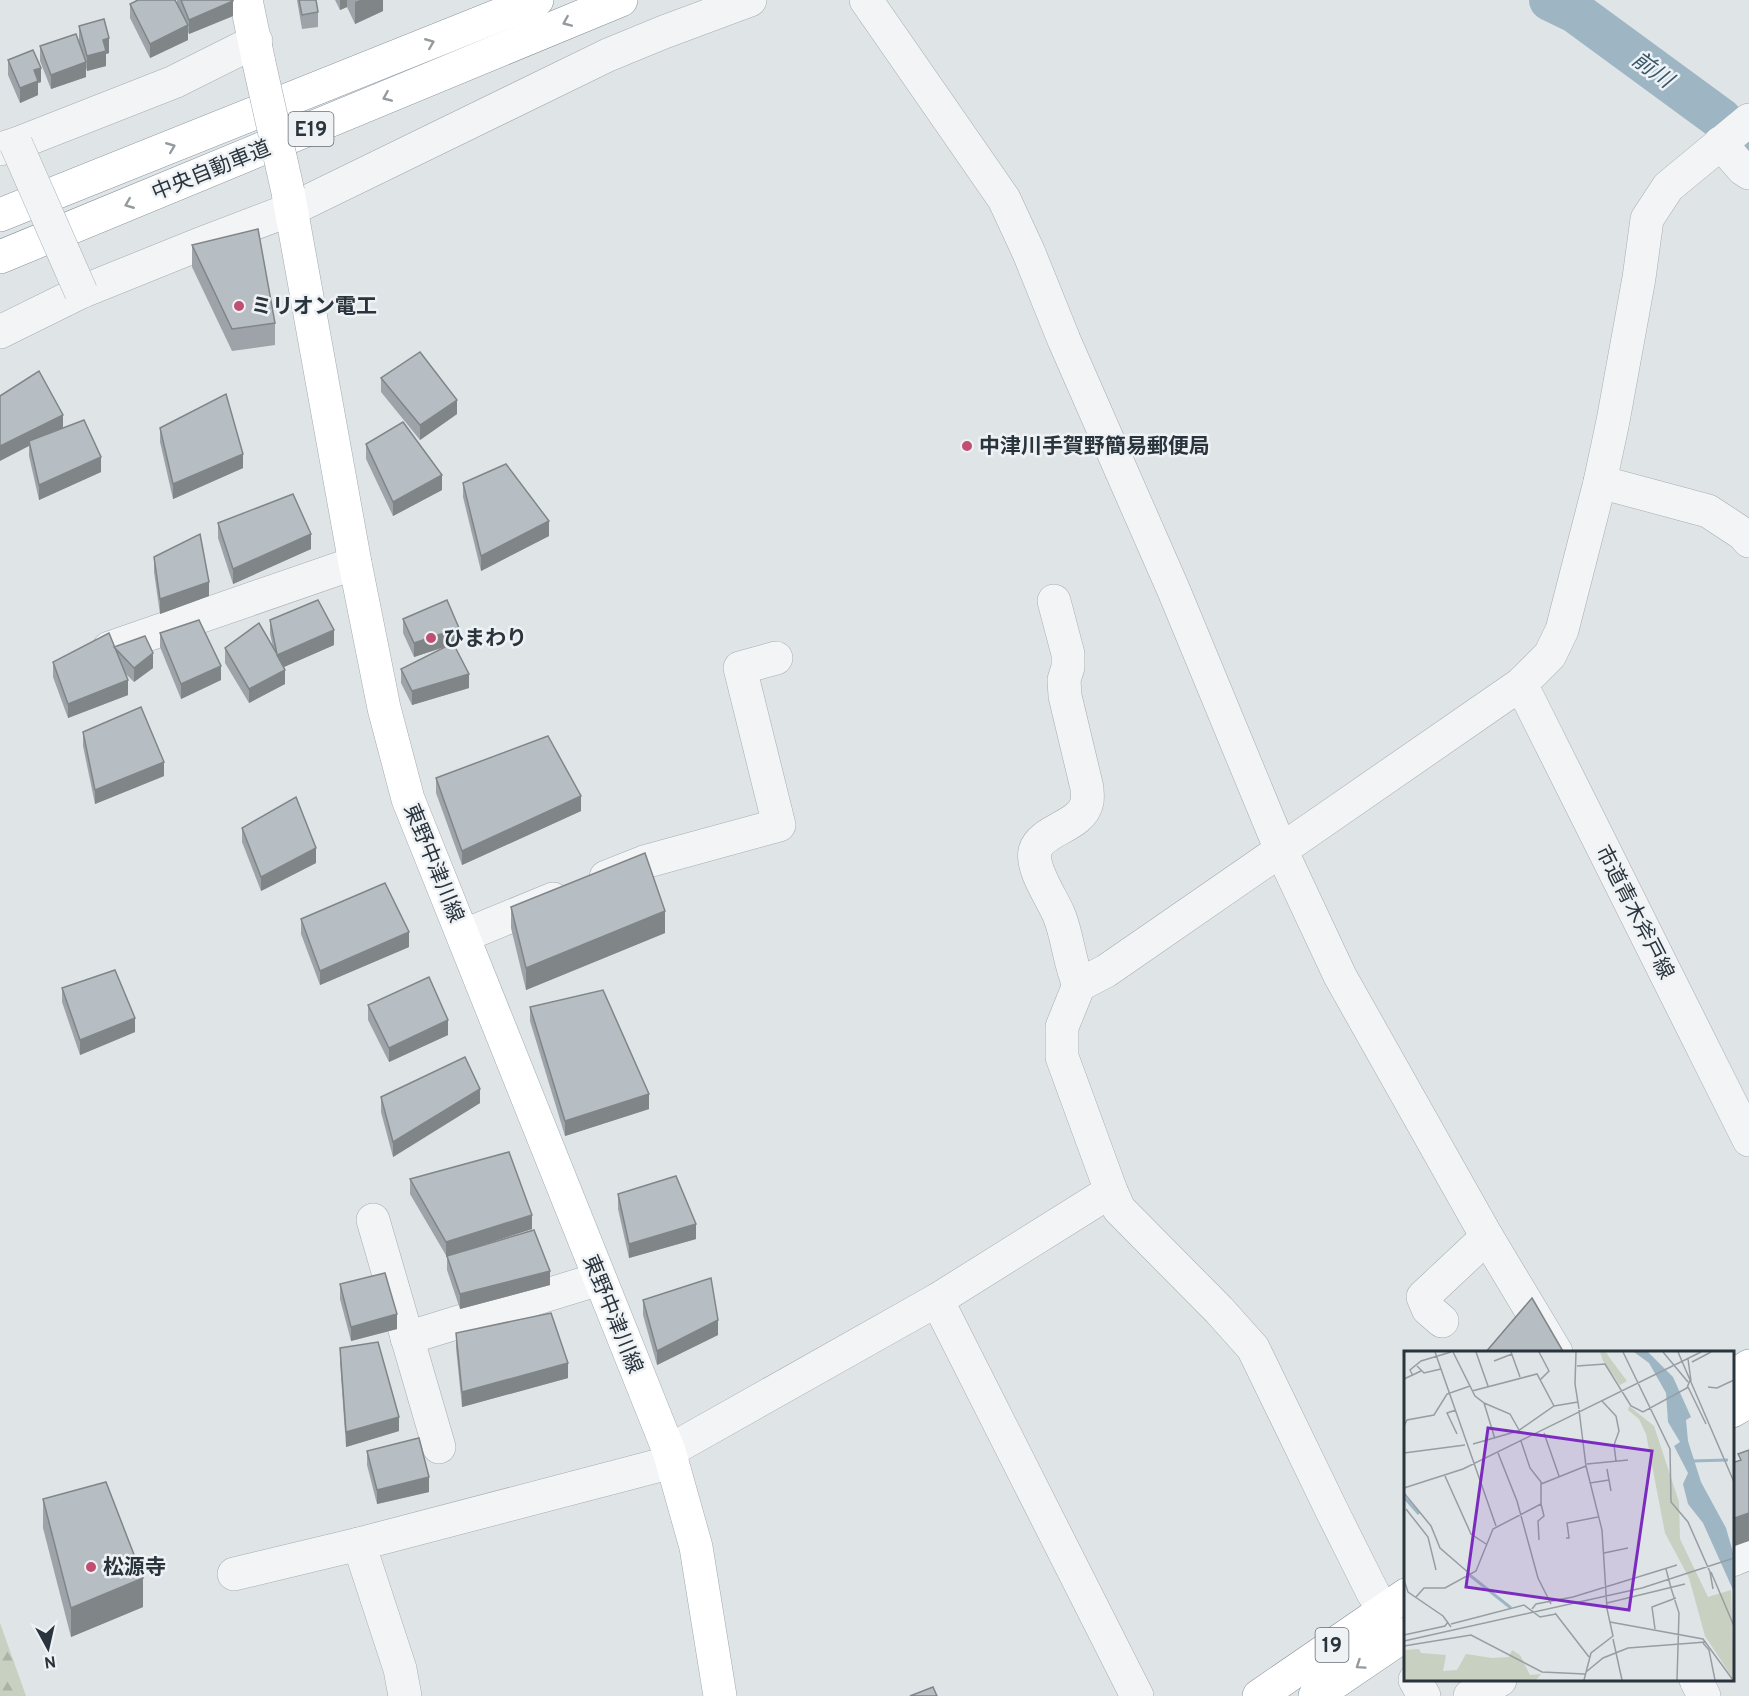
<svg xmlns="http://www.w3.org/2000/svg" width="1749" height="1696" font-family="Overpass,'Noto Sans JP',sans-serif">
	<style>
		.forest { fill: url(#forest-firs) }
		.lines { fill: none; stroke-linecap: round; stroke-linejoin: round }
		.river { stroke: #9eb6c4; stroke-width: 42 }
		.minor-casing { stroke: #a5acb1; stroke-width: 34 }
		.major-casing { stroke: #a0aab2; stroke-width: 34 }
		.highway-casing { stroke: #88939c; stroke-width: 34 }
		.minor { stroke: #f2f4f6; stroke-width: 33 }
		.major { stroke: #fff; stroke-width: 33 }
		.highway { stroke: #fff; stroke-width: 33 }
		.minor-bridge-casing { stroke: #a5acb1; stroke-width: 34; stroke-linecap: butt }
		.major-bridge-casing { stroke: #a0aab2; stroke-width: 34; stroke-linecap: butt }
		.minor-bridge { stroke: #f2f4f6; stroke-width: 33 }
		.major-bridge { stroke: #fff; stroke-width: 33 }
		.wall { fill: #9da3a8 }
		.shaded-wall { fill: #808588 }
		.building { fill: #b7bec3; stroke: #808588; stroke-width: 1.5 }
		.oneway { stroke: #949a9e }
		.poi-dot { fill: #c14f72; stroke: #eff2f5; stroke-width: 2 }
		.labels { text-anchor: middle; stroke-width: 5; stroke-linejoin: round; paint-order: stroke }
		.shield { fill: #eff2f5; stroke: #656d74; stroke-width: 1.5 }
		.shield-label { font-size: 20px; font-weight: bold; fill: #2a343d }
		.street-label { font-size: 21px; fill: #2a343d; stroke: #eff2f5 }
		.poi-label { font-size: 21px; font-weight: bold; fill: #2a343d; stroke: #eff2f5; text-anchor: start }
		.water-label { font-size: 22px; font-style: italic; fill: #38586d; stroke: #eff2f5 }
		.inset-river { fill: none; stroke: #9eb6c4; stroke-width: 3 }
		.inset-road { fill: none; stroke: #979ea3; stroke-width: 1.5 }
		.view { fill: #7b2cbf; fill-opacity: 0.15; stroke: #7b2cbf; stroke-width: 3 }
		.inset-edge { fill: none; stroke: #2a343d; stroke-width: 3 }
	</style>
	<defs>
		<pattern id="forest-firs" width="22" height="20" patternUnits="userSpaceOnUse" patternTransform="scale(1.5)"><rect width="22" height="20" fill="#c7d0c1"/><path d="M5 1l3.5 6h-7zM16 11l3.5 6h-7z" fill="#abb3a7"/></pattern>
	</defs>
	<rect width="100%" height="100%" fill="#dfe4e7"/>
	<!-- forest -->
	<path class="forest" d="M0 1623 26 1696H0Z"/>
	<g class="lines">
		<!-- river -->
		<path class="river" d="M1550 0 1575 12 1721 119 1749 148"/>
		<defs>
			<g id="minor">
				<path d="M866 0 1004 199 1029 253 1064 340 1174 591 1281 850 1340 976 1487 1237 1556 1352"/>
				<path d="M1720 143 1743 169 1749 173"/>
				<path d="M0 149 16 144 174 82 256 41"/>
				<path d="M0 332 81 292 200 244 292 209 608 55 664 32 750 0"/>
				<path d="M1600 482 1708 511 1743 534 1749 541"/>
				<path d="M1054 601 1068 654V667L1064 680 1065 696 1087 788C1087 792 1088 798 1087 802 1082 827 1041 829 1035 851 1031 869 1052 898 1059 915 1068 937 1069 962 1079 985"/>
				<path d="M109 648 355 563"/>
				<path d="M1521 684 1749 1140"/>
				<path d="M606 877 644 862 779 825 740 668 776 658"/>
				<path d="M463 936 553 899"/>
				<path d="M373 1220 439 1447"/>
				<path d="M937 1300 1137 1696"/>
				<path d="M1442 1321 1428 1309 1423 1297 1487 1237"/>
				<path d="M407 1338 599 1279"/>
				<path d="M669 1451 937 1300 1111 1191"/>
				<path d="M359 1544 400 1669 405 1696"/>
				<path d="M1732 1560 1749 1553"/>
				<path d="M234 1574 359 1544 672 1462"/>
				<path d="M1384 1610 1373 1593 1334 1515 1253 1348 1219 1310 1119 1209 1111 1191 1062 1057V1027L1079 985 1106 971 1521 684 1550 655 1562 630 1600 482 1613 421 1639 278 1647 219 1668 187 1749 120"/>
				<path d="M1415 1680 1424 1696"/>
				<path d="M1696 1680 1704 1696"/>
				<path d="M1470 1696 1500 1680"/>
			</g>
			<g id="major">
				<path d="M246 0 259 63"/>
				<path d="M288 192 355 563 384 708 408 799 669 1451 696 1547 720 1696"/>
			</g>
			<g id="highway">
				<path d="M0 215 537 0"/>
				<path d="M0 257 621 0"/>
				<path d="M1732 1377 1749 1366"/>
				<path d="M1732 1411 1749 1401"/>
				<path d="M1259 1696 1406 1595"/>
				<path d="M1315 1696 1406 1634"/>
			</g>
		</defs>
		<!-- minor casing -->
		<use href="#minor" class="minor-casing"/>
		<!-- major casing -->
		<use href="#major" class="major-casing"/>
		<!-- highway casing -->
		<use href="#highway" class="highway-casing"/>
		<!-- minor -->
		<use href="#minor" class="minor"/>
		<!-- major -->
		<use href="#major" class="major"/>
		<!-- highway -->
		<use href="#highway" class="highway"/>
		<defs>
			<path id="minor-bridge" d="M16 144 81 292"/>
			<path id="major-bridge" d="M259 63 288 192"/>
		</defs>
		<!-- minor-bridge casing -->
		<use href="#minor-bridge" class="minor-bridge-casing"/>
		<!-- major-bridge casing -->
		<use href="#major-bridge" class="major-bridge-casing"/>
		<!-- minor-bridge -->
		<use href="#minor-bridge" class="minor-bridge"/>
		<!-- major-bridge -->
		<use href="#major-bridge" class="major-bridge"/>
	</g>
	<!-- wall -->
	<g class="wall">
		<path d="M177 0H233V16L189 34 188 32V40L150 58 130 18V4L177 3Z"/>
		<path d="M297 0H316L318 12V27L302 29Z"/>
		<path d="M335 0H383V11L355 24 347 7 340 10Z"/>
		<path d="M79 26 109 53 106 54V66L87 71 86 68V77L51 89 40 61V46L79 40Z"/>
		<path d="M8 60 41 82 38 83V95L20 103 8 75Z"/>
		<path d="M192 245 275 323V345L232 351 192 267Z"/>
		<path d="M381 378 457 414 420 440 381 392Z"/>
		<path d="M0 396 63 428 101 472 39 500 29 456V446Z"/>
		<path d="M160 428 243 468 173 499 160 442Z"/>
		<path d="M366 444 442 490 393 516 366 459Z"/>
		<path d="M463 483 549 536 481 571 463 497Z"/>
		<path d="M218 523 311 549 233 584 218 538Z"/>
		<path d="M154 557 209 596 160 614 154 572Z"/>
		<path d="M403 619 459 642 454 644 469 688 412 705 401 683V669L448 646 414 657 403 633Z"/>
		<path d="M270 620 334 645 284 667 285 684 249 703 225 663V648L273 647 270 634Z"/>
		<path d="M160 633 221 680 181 699 160 647Z"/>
		<path d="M114 647 153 668 134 682 125 673 128 695 68 718 53 677V662Z"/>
		<path d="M83 732 164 776 95 804 83 746Z"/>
		<path d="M436 778 581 811 462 865 436 793Z"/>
		<path d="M242 828 316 863 261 891 242 842Z"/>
		<path d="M511 907 665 933 526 990 511 928Z"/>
		<path d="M301 919 409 947 320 985 301 934Z"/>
		<path d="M62 988 135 1032 80 1055 62 1002Z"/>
		<path d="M368 1005 448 1035 389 1062 368 1020Z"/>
		<path d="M530 1007 649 1109 565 1136 530 1021Z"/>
		<path d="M381 1097 480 1103 393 1157 381 1112Z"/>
		<path d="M410 1179 532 1229 485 1244 550 1285 460 1309 447 1270V1257L410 1194Z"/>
		<path d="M618 1194 696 1239 629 1258 618 1209Z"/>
		<path d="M340 1284 397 1329 351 1341 340 1299Z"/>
		<path d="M643 1300 718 1335 657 1365 643 1315Z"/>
		<path d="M456 1333 568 1378 462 1407 456 1348Z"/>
		<path d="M340 1348 399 1431 346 1447 340 1362Z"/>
		<path d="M367 1451 429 1492 377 1504 367 1465Z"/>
		<path d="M43 1499 143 1607 71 1637 43 1528Z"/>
	</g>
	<!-- shaded-wall -->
	<g class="shaded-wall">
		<path d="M340 0H347V7L340 10Z"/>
		<path d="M360 0H383V11L355 24V2Z"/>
		<path d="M233 1V16L189 34V20Z"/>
		<path d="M188 25V40L150 58V44Z"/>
		<path d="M109 38V53L106 54V66L87 71V56L103 40Z"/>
		<path d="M86 62V77L51 89V75Z"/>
		<path d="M41 68V82L38 83V95L20 103V88L34 70Z"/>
		<path d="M457 400V414L420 440V425Z"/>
		<path d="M63 415V429L29 441V446L0 461V446Z"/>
		<path d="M243 454V468L173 499V484Z"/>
		<path d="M101 457V472L39 500V485Z"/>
		<path d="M442 475V490L393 516V502Z"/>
		<path d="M549 521V536L481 571V556Z"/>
		<path d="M311 534V549L233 584V569Z"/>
		<path d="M209 582V596L160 614V599Z"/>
		<path d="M459 628V642L414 657V643Z"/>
		<path d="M334 630V645L277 670V655Z"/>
		<path d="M153 653V668L134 682V668Z"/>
		<path d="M221 666V680L181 699V684Z"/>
		<path d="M285 670V684L249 703V689Z"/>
		<path d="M469 674V688L412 705V691Z"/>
		<path d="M128 680V695L68 718V704Z"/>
		<path d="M164 762V776L95 804V790Z"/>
		<path d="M581 796V811L462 865V851Z"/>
		<path d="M316 848V863L261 891V877Z"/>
		<path d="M665 911V933L526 990V968Z"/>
		<path d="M409 932V947L320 985V971Z"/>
		<path d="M135 1018V1032L80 1055V1040Z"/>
		<path d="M448 1020V1035L389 1062V1048Z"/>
		<path d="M480 1089V1103L393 1157V1142Z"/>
		<path d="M649 1094V1109L565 1136V1121Z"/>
		<path d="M532 1215V1229L446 1257V1242Z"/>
		<path d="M696 1224V1239L629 1258V1244Z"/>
		<path d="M550 1271V1285L460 1309V1294Z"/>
		<path d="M397 1314V1329L351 1341V1327Z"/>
		<path d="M718 1320V1335L657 1365V1351Z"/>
		<path d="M568 1363V1378L462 1407V1392Z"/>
		<path d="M399 1417V1431L346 1447V1432Z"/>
		<path d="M429 1477V1492L377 1504V1490Z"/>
		<path d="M1749 1513V1541L1732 1547V1519Z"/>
		<path d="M143 1578V1607L71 1637V1608Z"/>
	</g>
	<!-- building -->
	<g class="building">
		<path d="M138 0H175L188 25 150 44 130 4Z"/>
		<path d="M181 0H233V1L189 20Z"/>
		<path d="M299 0H316L318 12 302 15Z"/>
		<path d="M104 19 109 38 103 40 106 51 87 56 79 26Z"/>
		<path d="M76 34 86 62 51 75 40 46Z"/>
		<path d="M33 50 41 68 34 70 38 81 20 88 8 60Z"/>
		<path d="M258 229 275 323 232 329 192 245Z"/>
		<path d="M420 352 457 400 420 425 381 378Z"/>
		<path d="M39 371 63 415 0 446V396Z"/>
		<path d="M226 394 243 454 173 484 160 428Z"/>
		<path d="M84 420 101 457 39 485 29 441Z"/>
		<path d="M403 422 442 475 393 502 366 444Z"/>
		<path d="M506 464 549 521 481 556 463 483Z"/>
		<path d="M293 494 311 534 233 569 218 523Z"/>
		<path d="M200 534 209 582 160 599 154 557Z"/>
		<path d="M318 600 334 630 277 655 285 670 249 689 225 648 259 623 277 654 270 620Z"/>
		<path d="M447 600 459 628 414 643 403 619Z"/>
		<path d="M199 620 221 666 181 684 160 633Z"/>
		<path d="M109 633 128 680 68 704 53 662Z"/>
		<path d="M145 636 153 653 134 668 114 647Z"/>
		<path d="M453 643 469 674 412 691 401 669Z"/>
		<path d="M141 707 164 762 95 790 83 732Z"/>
		<path d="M548 736 581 796 462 851 436 778Z"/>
		<path d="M296 797 316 848 261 877 242 828Z"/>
		<path d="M645 853 665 911 526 968 511 907Z"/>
		<path d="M385 883 409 932 320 971 301 919Z"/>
		<path d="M115 970 135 1018 80 1040 62 988Z"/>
		<path d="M429 977 448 1020 389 1048 368 1005Z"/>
		<path d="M603 990 649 1094 565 1121 530 1007Z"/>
		<path d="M465 1057 480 1089 393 1142 381 1097Z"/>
		<path d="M509 1152 532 1215 446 1242 410 1179Z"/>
		<path d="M676 1176 696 1224 629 1244 618 1194Z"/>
		<path d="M534 1230 550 1271 460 1294 447 1256Z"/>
		<path d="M385 1273 397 1314 351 1327 340 1284Z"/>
		<path d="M711 1278 718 1320 657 1351 643 1300Z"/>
		<path d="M1532 1298 1564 1353H1485Z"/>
		<path d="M551 1313 568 1363 462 1392 456 1333Z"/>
		<path d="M378 1342 399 1417 346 1432 340 1348Z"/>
		<path d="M419 1438 429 1477 377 1490 367 1451Z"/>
		<path d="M1749 1450V1513L1732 1519V1463L1741 1460 1738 1454Z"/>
		<path d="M106 1482 143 1578 71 1608 43 1499Z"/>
		<path d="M933 1687 937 1696H910Z"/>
	</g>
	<!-- one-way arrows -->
	<defs><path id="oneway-chevron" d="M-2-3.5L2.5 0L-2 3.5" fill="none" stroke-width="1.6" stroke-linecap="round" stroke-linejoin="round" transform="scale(1.5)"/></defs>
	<g class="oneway">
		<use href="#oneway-chevron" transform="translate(567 22) rotate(157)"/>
		<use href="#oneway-chevron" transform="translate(430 43) rotate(-22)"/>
		<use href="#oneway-chevron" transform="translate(387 97) rotate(157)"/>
		<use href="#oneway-chevron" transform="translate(171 147) rotate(-22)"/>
		<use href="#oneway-chevron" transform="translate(129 204) rotate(158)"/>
		<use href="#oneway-chevron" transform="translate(1360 1665) rotate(146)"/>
	</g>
	<!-- markers -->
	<g class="poi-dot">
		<circle cx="239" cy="306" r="6"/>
		<circle cx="967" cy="446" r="6"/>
		<circle cx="431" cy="638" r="6"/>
		<circle cx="91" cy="1567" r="6"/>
	</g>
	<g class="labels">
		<!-- shield labels -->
		<g class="shield">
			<rect x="288.5" y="112" width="45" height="34" rx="4.5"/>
			<rect x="1315.5" y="1628" width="33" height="34" rx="4.5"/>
		</g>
		<g class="shield-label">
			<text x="311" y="136">E19</text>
			<text x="1332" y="1652">19</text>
		</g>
		<!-- street labels -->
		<g class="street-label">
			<text transform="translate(211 170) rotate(-22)" y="7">中央自動車道</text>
			<text transform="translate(434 863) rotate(68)" y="7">東野中津川線</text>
			<text transform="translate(1635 912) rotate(63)" y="7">市道青木斧戸線</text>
			<text transform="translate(613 1314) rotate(68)" y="7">東野中津川線</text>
		</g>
		<!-- poi labels -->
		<g class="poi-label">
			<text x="251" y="313">ミリオン電工</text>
			<text x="979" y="453">中津川手賀野簡易郵便局</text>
			<text x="443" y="645">ひまわり</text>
			<text x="103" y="1574">松源寺</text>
		</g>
		<!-- water labels -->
		<g class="water-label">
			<text transform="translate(1653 69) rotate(36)" y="8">前川</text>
		</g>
	</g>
	<!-- overview -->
	<g transform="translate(1404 1351)">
		<rect width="330" height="330" fill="#dfe4e7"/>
		<path d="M202 1 205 6 223 30 216 34 199 10 196 1ZM225 55 250 75 275 151 276 188 304 246 327 239 330 329 301 285 285 227 261 182 242 83 235 68 224 59ZM15 298 17 302 42 304 39 320 53 319 62 303 88 307 105 306 108 299 116 304 126 324 137 323 132 329H0V299Z" fill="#c7d0c1"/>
		<path d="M230 1H244L269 26 287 66 282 69 284 90 297 131 322 177 330 205V241L299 172 284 153 279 133 284 122 270 95 276 91 264 71 262 42 245 12Z" fill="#9eb6c4"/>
		<path class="inset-river" d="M287 110 324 109M0 146 15 163M63 222 107 257"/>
		<path class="inset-road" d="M31 1 92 175M49 1 71 45 80 52 91 88M72 1 84 35M107 1 116 26M135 1 145 20 136 29M172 1 171 33 175 58M219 1 266 98 267 151 284 171 306 221 309 238M259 1 284 31M274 1 330 131M284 8 287 30M90 10 108 3M288 11 307 1M13 15 20 22 37 18M173 15 201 13 227 55 239 61 283 37 286 29M9 25 6 19 17 10 47 1M0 28 17 20M284 36 302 73M304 36 313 37 330 29M68 40 133 23 150 55M198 50 212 65 215 80 210 94 212 110M80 52 106 63 115 79M52 59 43 62 53 83M175 59 182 115 198 179 203 258 209 285 187 302 180 329M0 75 3 69 30 64 43 43 66 35M140 82 155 125M69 93 114 80 150 55 174 51M0 102 61 94M94 102 113 150 134 227 147 253M183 113 224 109M203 118 207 140M41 125 67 183 82 193M186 132 205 129M137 133 182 115M0 137 59 118 297 1M0 142 27 175 36 197 66 223M2 158 24 186 32 219M162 187H165L163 172 194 166M135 189 134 170 140 165 137 153M200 202 224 197M262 218 267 237M307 221 330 275M0 229 4 241 39 265 47 276M267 237 275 262 273 329M12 246 20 237H41L72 220 89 178 137 153V131L126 117 117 90M203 252 281 233M128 258 132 253 169 246 273 214M151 262 185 306M206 271 299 288 329 329M47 273 120 254 136 266 152 263M251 278 248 256 272 247M0 284 41 275 44 271M209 288 218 329M0 290 238 237 330 207M299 292 305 299 311 329M0 295 67 284 138 321 181 323M182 321 199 307 224 297 302 291"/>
		<path class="view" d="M84 77 248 100 225 259 62 236Z"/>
		<rect width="330" height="330" class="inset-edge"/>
	</g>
	<!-- north arrow -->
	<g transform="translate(48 1648) rotate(172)" stroke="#eff2f5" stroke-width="4.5" paint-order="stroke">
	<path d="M0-4.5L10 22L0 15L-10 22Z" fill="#2a343d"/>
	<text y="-9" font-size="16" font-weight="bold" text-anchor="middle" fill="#2a343d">N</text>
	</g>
</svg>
